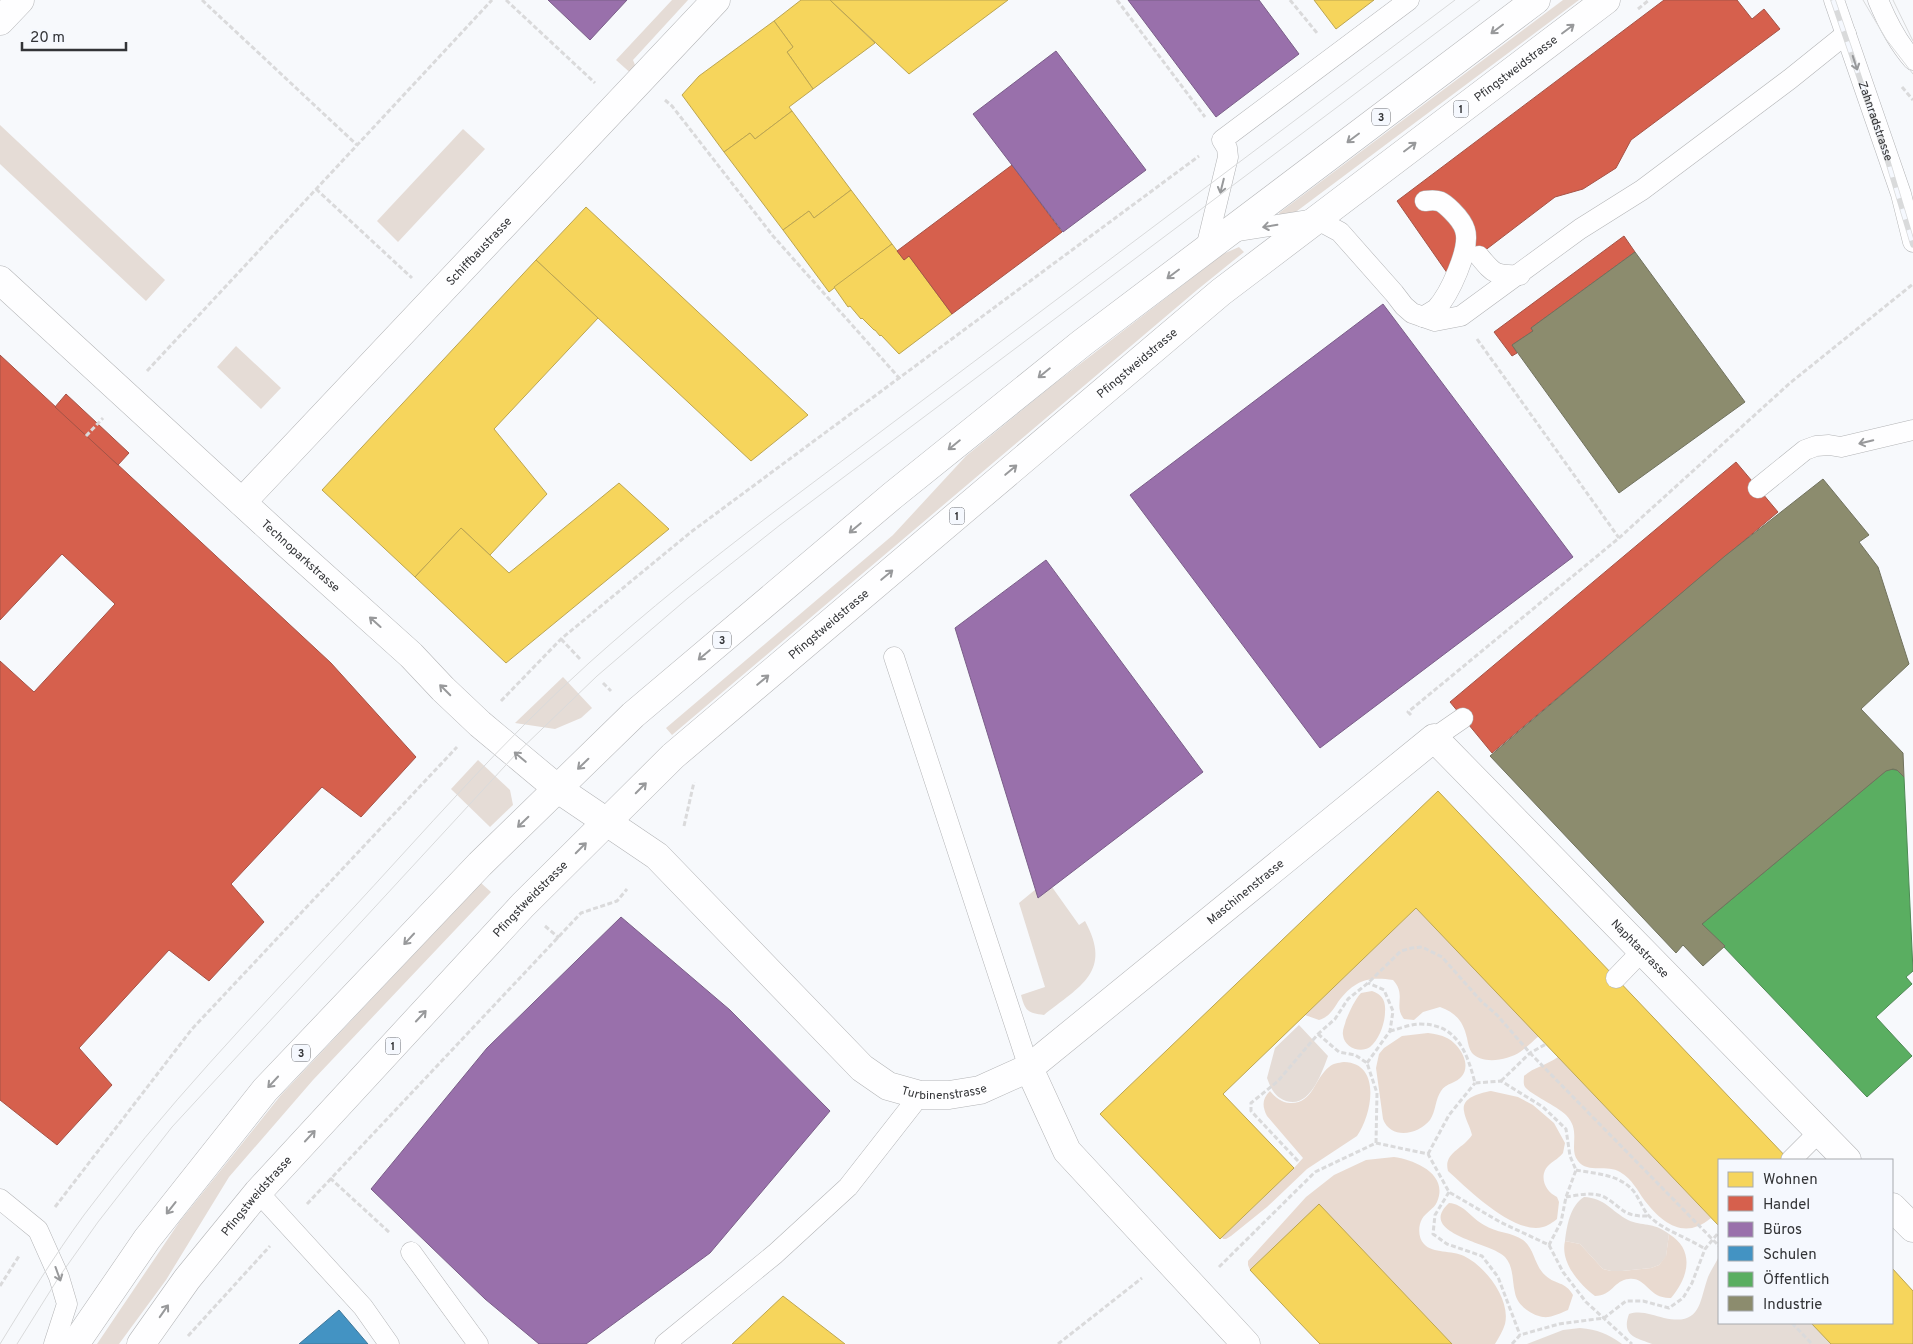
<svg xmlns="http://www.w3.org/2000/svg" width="1913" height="1344" font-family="Overpass,sans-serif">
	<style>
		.green { fill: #e5dcd6 }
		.forest { fill: #e9dad0 }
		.homes { fill: #f6d55c; stroke: #bca551 }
		.shops { fill: #d6604d; stroke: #a55346 }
		.offices { fill: #9970ab; stroke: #7a5e88 }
		.schools { fill: #4393c3; stroke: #3e7699 }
		.public { fill: #5aae61; stroke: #4e8954 }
		.industry { fill: #8c8c6e; stroke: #71725e }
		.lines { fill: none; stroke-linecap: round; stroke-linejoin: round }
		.service-casing { stroke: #b3b4b6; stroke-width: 21 }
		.minor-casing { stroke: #b3b4b6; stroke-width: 29 }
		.primary-casing { stroke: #b3b4b6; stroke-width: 29 }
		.path { stroke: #dadadb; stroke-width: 3; stroke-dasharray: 5 2.5; stroke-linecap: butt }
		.service { stroke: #fefeff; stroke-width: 20 }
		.minor { stroke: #fefeff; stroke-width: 28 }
		.primary { stroke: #fefeff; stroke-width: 28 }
		.tram { stroke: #d9dadb; stroke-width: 1 }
		.rail-casing { stroke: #d9dadb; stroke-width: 5.5 }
		.rail { stroke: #f5f8fe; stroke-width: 4; stroke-dasharray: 11; stroke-linecap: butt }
		.oneway { stroke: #98999b }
		.labels { text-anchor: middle; stroke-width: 5; stroke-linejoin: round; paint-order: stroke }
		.shield { fill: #f5f8fe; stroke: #6d6f73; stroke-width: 1 }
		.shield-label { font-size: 11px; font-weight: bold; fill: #333437 }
		.street-label { font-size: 12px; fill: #333437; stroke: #f5f8fe }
	</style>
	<rect width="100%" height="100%" fill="#f7f9fc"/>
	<!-- green -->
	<g class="green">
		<path d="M672 0H688L633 60 637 70 634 76 616 60Z"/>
		<path d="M1563 0H1579L1285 220 1280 217 1279 213Z"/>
		<path d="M0 125 165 280 146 301 0 164Z"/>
		<path d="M463 129 485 149 398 242 377 221Z"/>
		<path d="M1239 247 1244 252 1197 290 672 735 666 728 893 535 966 456 1054 384 1223 254Z"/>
		<path d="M236 346 281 388 261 409 217 367Z"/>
		<path d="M563 677 592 708 581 718 555 729 515 723Z"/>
		<path d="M478 760 510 790 513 805 490 827 451 789Z"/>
		<path d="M481 883 491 892 313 1080 229 1177 166 1280 119 1344H97L180 1221 281 1095Z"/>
		<path d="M1052 887 1079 925 1085 921C1113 972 1080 986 1044 1015 1028 1013 1025 1011 1021 995L1045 987 1019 903 1036 889 1039 898Z"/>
		<path d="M1299 1025 1328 1056C1322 1072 1310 1109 1286 1101 1275 1097 1271 1089 1267 1078L1275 1048Z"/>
		<path d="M1584 1197C1605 1198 1611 1211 1628 1220 1643 1227 1652 1221 1669 1234L1666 1257 1659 1265 1651 1268 1622 1271H1611L1603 1269 1580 1244 1565 1241C1567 1225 1570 1206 1584 1197Z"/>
		<path d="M1719 1256V1323H1811L1831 1344H1652C1636 1338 1621 1336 1629 1314 1641 1310 1652 1315 1664 1318 1701 1326 1699 1303 1708 1277 1711 1270 1716 1263 1719 1256Z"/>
		<path d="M1580 1328C1598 1330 1607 1333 1622 1344H1527L1563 1330Z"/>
	</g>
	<!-- forest -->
	<g class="forest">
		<path d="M1416 908 1539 1036C1533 1041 1527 1047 1520 1052 1508 1060 1483 1065 1472 1053 1469 1049 1468 1043 1467 1038 1463 1021 1456 1013 1440 1007L1423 1012 1414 1020 1404 1019C1393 1006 1407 995 1393 980 1367 976 1354 981 1338 1002 1333 1010 1329 1017 1319 1020L1305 1015Z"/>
		<path d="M1372 991C1382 994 1386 1001 1385 1012 1385 1023 1379 1040 1370 1047 1360 1054 1344 1047 1343 1035 1342 1030 1345 1025 1346 1020 1350 1011 1354 1001 1361 993Z"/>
		<path d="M1428 1033C1435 1034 1441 1035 1447 1038 1459 1044 1472 1064 1462 1076 1457 1083 1446 1083 1441 1091 1435 1100 1436 1111 1430 1120 1418 1135 1391 1140 1383 1119L1376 1068 1379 1054 1384 1048 1402 1036Z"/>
		<path d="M1558 1057 1711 1218C1685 1240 1663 1224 1645 1201 1637 1190 1633 1180 1620 1172 1608 1164 1588 1174 1578 1161 1568 1149 1582 1131 1566 1115 1557 1106 1530 1094 1525 1087 1523 1084 1524 1079 1524 1076 1534 1067 1547 1065 1558 1057Z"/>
		<path d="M1344 1062C1382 1063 1372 1115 1357 1136L1307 1169 1267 1207 1231 1236 1226 1239H1223L1222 1237 1294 1168 1303 1158 1267 1116C1262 1106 1262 1099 1270 1091 1275 1097 1282 1103 1290 1103 1313 1104 1314 1079 1329 1067 1333 1063 1338 1063 1344 1062Z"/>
		<path d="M1491 1091 1518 1097 1533 1105 1554 1123 1565 1143 1563 1153C1559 1158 1555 1160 1550 1164 1538 1174 1544 1191 1557 1197L1559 1202 1557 1219C1553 1222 1548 1226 1543 1227 1514 1235 1468 1189 1448 1171 1443 1153 1463 1149 1472 1135 1470 1126 1465 1119 1464 1111 1461 1097 1481 1093 1491 1091Z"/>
		<path d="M1394 1157C1415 1160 1449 1174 1437 1202 1434 1209 1426 1212 1422 1219 1418 1226 1418 1238 1424 1244 1433 1254 1452 1250 1464 1256 1485 1266 1511 1299 1505 1324 1503 1331 1499 1337 1495 1344H1452L1319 1205 1250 1270 1248 1265V1261L1306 1197 1334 1175 1366 1160Z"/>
		<path d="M1449 1203C1464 1204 1471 1218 1484 1225 1496 1233 1512 1232 1523 1240 1535 1249 1534 1266 1546 1276 1556 1285 1565 1281 1573 1295L1568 1310C1561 1313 1551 1318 1543 1317 1531 1315 1517 1305 1515 1293 1512 1281 1514 1267 1505 1257 1494 1243 1415 1234 1449 1203Z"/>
		<path d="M1669 1234C1695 1250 1689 1277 1671 1298 1648 1299 1647 1277 1629 1279 1614 1280 1612 1296 1595 1296 1579 1284 1560 1262 1565 1241L1580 1244 1603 1269 1611 1271H1622L1651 1268 1659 1265 1666 1256Z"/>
	</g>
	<!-- homes -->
	<g class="homes">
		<path d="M801 0H830L875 43 813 89 787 52 793 47 774 21Z"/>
		<path d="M830 0H1008L909 74Z"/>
		<path d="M1314 0H1374L1336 29Z"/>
		<path d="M774 21 793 47 787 52 813 89 789 107 792 111 755 139 750 133 724 152 682 95 699 76Z"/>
		<path d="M792 111 851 190 814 218 809 211 783 230 724 152 750 133 755 139Z"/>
		<path d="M851 190 892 244 829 292 783 230 809 211 814 218Z"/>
		<path d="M586 207 808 415 751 461 536 260Z"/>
		<path d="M892 244 904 260 909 256 952 314 899 354 881 335 880 336 875 330H874L862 318 861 319 850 306 848 307 834 287Z"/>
		<path d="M536 260 598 318 494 429 547 494 490 555 461 528 415 577 322 490Z"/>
		<path d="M619 483 669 529 506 663 415 577 461 528 509 573Z"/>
		<path d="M1438 791 1789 1160H1719V1226L1416 908 1223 1094 1294 1168 1220 1239 1100 1114Z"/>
		<path d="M1319 1204 1452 1344H1320L1298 1321 1250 1270Z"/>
		<path d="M1892 1268 1913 1291V1344H1831L1811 1323H1892Z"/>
		<path d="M783 1296 845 1344H732Z"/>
	</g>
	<!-- shops -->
	<g class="shops">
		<path d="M1664 0H1737L1752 19 1764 9 1780 29 1631 140 1616 168 1583 189 1555 197 1450 277 1397 201Z"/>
		<path d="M1012 165 1062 232 952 314 909 256 904 260 897 251Z"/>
		<path d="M1624 236 1635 252 1531 328 1533 331 1512 345 1517 353 1512 356 1494 332Z"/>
		<path d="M0 355 331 663 416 757 361 817 322 787 231 884 264 922 209 981 169 950 79 1048 112 1085 57 1145 0 1100V661L34 692 115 604 62 554 0 620Z"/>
		<path d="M66 394 129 453 118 465 55 407Z"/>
		<path d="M1736 462 1778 512 1492 753 1450 702Z"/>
	</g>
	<!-- offices -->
	<g class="offices">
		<path d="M548 0H627L590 40Z"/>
		<path d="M1128 0H1259L1299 54 1216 117Z"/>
		<path d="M1056 51 1146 170 1063 232 973 114Z"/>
		<path d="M1383 304 1573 557 1320 748 1130 495Z"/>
		<path d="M1046 560 1203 772 1038 898 955 628Z"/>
		<path d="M621 917 730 1010 830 1111 710 1253 586 1344H539L485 1299 371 1189 487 1048Z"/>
	</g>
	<!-- schools -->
	<path class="schools" d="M339 1310 368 1344H299Z"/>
	<!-- public -->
	<path class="public" d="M1888 769 1897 770 1904 777 1913 971 1906 977 1912 984 1876 1017 1912 1056 1867 1097 1702 924Z"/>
	<!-- industry -->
	<g class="industry">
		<path d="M1635 252 1745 402 1619 493 1512 345 1533 331 1531 328Z"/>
		<path d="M1823 479 1869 535 1859 542 1878 567 1909 664 1861 709 1903 753 1904 777 1897 770 1893 769 1886 771 1702 924 1725 946 1703 966 1683 945 1676 953 1490 756 1725 556Z"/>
	</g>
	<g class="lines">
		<defs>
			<g id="service">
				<path id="s1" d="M1834 0 1901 194 1913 242"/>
				<path d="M1878 0C1887 22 1897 42 1913 60"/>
				<path d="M1231 232 1316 219 1340 232 1394 293 1404 306 1412 313 1435 321 1461 316 1580 229 1642 190 1790 79 1846 34"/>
				<path d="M1206 248 1228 157 1227 148 1222 140 1409 0"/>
				<path d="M1479 256C1494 274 1495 276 1520 275"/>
				<path d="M1423 317C1427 314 1432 312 1436 309 1449 295 1471 249 1465 230 1463 223 1457 216 1452 211 1442 201 1439 199 1425 201"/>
				<path d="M1758 488 1805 450 1816 446 1829 445 1841 447 1913 430"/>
				<path d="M894 657 1029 1068"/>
				<path d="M1434 738 1463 718"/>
				<path d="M1616 978 1642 951"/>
				<path d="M1791 1160 1819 1132"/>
				<path d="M258 1192 363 1307 389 1344"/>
				<path d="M0 1199 38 1230 59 1277 67 1304 54 1344"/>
				<path d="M411 1252 478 1344"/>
				<path d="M665 1344 775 1254 848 1187 920 1095"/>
			</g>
			<g id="minor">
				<path d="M0 21 20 0"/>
				<path id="s2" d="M0 280 284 541 411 655 443 689 480 724 558 789 657 856 862 1068 888 1086 920 1095H949L980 1090 1029 1068 1434 738 1847 1160"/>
				<path id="s3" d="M242 502 716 0"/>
				<path d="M1029 1068 1067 1151 1246 1344"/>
				<path d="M1892 1207 1913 1228"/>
			</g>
			<g id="primary">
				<path d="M75 1344 147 1239 265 1090 480 864 633 715 892 496 1082 343 1536 0"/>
				<path id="s4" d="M141 1344 187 1279 258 1192 523 905 673 756 1221 292 1606 0"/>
			</g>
		</defs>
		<!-- service casing -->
		<use href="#service" class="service-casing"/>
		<!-- minor casing -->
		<use href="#minor" class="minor-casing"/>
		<!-- primary casing -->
		<use href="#primary" class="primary-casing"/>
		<!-- path -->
		<g class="path">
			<path d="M202 0 357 145"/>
			<path d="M506 0 595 83"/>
			<path d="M1117 0 1205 117"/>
			<path d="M1290 0 1317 33"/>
			<path d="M1638 9 1649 0"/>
			<path d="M1902 87 1913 100"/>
			<path d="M665 100 672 106 773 236 900 379"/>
			<path d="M316 189 412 278"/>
			<path d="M1477 339 1619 538"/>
			<path d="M147 371 492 0"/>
			<path d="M86 436 103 418"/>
			<path d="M561 639 580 659"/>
			<path d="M603 683 611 691"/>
			<path d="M501 701 561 639 691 532 1199 156"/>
			<path d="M1411 715 1408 712 1619 538 1790 383 1913 284"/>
			<path d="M684 826 694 782"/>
			<path d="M545 926 559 938"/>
			<path d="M1390 1031C1399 1029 1410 1024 1420 1024 1457 1024 1467 1052 1475 1083L1501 1081 1543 1107 1566 1129 1570 1156 1576 1170 1566 1197 1561 1222 1549 1245"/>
			<path d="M1318 1034 1339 1052 1355 1055 1367 1063 1377 1093 1376 1143"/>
			<path d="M1367 1063 1390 1031 1393 1011 1384 990 1368 983"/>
			<path d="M1501 1081 1530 1053 1546 1044"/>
			<path d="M1428 1154 1449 1115 1475 1083"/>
			<path d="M1298 1161 1251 1111V1103L1278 1081 1318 1034 1335 1019 1348 999 1368 983 1401 951 1412 948 1422 947 1442 957 1481 1001 1497 1015 1530 1053 1719 1246"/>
			<path d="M1576 1170C1596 1174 1621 1174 1635 1193 1640 1200 1643 1210 1649 1216 1664 1231 1687 1237 1705 1249"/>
			<path d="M330 1178 390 1233"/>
			<path d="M1449 1192 1435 1215 1433 1234 1447 1244 1482 1256 1498 1277 1520 1335"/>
			<path d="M1566 1197C1578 1195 1595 1191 1606 1198 1624 1209 1623 1217 1649 1216"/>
			<path d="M307 1204 581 913 617 901 627 889"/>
			<path d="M55 1207 192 1029 457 747"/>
			<path d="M1219 1267 1315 1172 1376 1143 1428 1154 1449 1192 1500 1222 1549 1245 1563 1272 1586 1302 1632 1344"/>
			<path d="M0 1286 19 1256"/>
			<path d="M1792 1323 1812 1344"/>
			<path d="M188 1336 270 1246"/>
			<path d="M1058 1344 1142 1278"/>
			<path d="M1512 1344 1520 1335 1559 1324 1604 1318 1626 1301H1643L1669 1308 1683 1298 1692 1283 1705 1249 1719 1232"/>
		</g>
		<!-- service -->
		<use href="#service" class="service"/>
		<!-- minor -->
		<use href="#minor" class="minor"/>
		<!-- primary -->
		<use href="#primary" class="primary"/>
		<!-- tram -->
		<g class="tram">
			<path d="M1863 0 1886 39 1913 74"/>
			<path d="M1893 0 1913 41"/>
			<path d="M0 1344C27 1300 54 1256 84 1215 163 1109 254 1014 344 918 424 832 501 742 589 663 647 611 708 562 770 515L1455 0"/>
			<path d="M17 1344 59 1277 98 1222 172 1127 446 830 516 754 597 676 688 598 780 525 1480 0"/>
		</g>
		<defs>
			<path id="rail" d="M1833 0 1888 162 1913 245"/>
		</defs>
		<!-- rail casing -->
		<use href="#rail" class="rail-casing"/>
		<!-- rail -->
		<use href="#rail" class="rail"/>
	</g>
	<!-- one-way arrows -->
	<defs><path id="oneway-shaft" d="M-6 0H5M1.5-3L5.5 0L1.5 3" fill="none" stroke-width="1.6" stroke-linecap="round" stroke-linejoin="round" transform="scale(1.25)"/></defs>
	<g class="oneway">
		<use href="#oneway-shaft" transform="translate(1497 29) rotate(143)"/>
		<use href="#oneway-shaft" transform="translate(1568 29) rotate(-37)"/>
		<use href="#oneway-shaft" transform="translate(1855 63) rotate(72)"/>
		<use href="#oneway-shaft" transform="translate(1353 138) rotate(143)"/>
		<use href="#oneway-shaft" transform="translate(1410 147) rotate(-37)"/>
		<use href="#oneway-shaft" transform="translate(1222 186) rotate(104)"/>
		<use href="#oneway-shaft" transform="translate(1270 226) rotate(171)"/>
		<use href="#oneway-shaft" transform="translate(1173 274) rotate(143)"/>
		<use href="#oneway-shaft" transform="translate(1044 373) rotate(141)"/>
		<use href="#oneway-shaft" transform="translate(1866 442) rotate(166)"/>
		<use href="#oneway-shaft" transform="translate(954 445) rotate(141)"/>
		<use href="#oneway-shaft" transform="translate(1011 470) rotate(-40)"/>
		<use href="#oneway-shaft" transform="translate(855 528) rotate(140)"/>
		<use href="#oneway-shaft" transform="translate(887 575) rotate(-40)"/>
		<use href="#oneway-shaft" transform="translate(375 622) rotate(-138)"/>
		<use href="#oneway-shaft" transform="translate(704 655) rotate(140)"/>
		<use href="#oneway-shaft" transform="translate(763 680) rotate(-40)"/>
		<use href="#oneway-shaft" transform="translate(445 690) rotate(-135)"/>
		<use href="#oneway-shaft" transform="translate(520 757) rotate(-140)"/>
		<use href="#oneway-shaft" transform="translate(583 764) rotate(136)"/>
		<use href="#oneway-shaft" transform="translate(641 788) rotate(-45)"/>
		<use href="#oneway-shaft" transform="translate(523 822) rotate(136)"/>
		<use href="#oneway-shaft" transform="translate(581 848) rotate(-45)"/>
		<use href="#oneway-shaft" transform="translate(409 939) rotate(133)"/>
		<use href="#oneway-shaft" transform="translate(421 1016) rotate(-47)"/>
		<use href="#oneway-shaft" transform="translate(273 1082) rotate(133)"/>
		<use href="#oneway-shaft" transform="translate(310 1136) rotate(-47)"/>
		<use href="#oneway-shaft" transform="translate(171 1208) rotate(128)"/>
		<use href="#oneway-shaft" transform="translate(58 1274) rotate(70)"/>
		<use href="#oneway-shaft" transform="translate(164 1311) rotate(-55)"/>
	</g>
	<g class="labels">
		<!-- shield labels -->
		<g class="shield">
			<rect x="1453.5" y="100.5" width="15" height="17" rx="4"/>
			<rect x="1372" y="108.5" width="18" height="17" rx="4"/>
			<rect x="949.5" y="507.5" width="15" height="17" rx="4"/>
			<rect x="713" y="631.5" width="18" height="17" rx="4"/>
			<rect x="385.5" y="1037.5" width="15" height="17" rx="4"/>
			<rect x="292" y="1044.5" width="18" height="17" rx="4"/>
		</g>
		<g class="shield-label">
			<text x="1461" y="113">1</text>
			<text x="1381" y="121">3</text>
			<text x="957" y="520">1</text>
			<text x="722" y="644">3</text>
			<text x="393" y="1050">1</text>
			<text x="301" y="1057">3</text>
		</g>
		<!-- street labels -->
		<g class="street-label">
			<text dy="4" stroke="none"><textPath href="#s4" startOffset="1882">Pfingstweidstrasse</textPath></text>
			<text dy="4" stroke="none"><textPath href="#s1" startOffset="128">Zahnradstrasse</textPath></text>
			<text dy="4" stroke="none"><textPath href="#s3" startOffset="345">Schiffbaustrasse</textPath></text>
			<text dy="4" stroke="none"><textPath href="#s4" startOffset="1402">Pfingstweidstrasse</textPath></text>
			<text dy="4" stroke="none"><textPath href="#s2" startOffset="408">Technoparkstrasse</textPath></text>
			<text dy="4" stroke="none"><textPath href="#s4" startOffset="998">Pfingstweidstrasse</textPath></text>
			<text dy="4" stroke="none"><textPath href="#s2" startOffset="1628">Maschinenstrasse</textPath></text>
			<text dy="4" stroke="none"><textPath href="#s4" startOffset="592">Pfingstweidstrasse</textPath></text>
			<text dy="4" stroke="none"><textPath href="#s2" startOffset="2166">Naphtastrasse</textPath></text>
			<text dy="4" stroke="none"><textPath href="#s2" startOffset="1259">Turbinenstrasse</textPath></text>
			<text dy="4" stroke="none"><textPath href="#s4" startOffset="188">Pfingstweidstrasse</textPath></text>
		</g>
	</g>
	<!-- legend -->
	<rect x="1718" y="1159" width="175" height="165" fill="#f5f8fe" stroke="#a7aaae"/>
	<rect x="1728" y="1172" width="25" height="15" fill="#f6d55c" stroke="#a7aaae"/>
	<text x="1763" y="1184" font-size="15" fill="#333437">Wohnen</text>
	<rect x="1728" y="1196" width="25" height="15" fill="#d6604d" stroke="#a7aaae"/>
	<text x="1763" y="1209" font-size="15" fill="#333437">Handel</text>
	<rect x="1728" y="1222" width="25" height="15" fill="#9970ab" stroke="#a7aaae"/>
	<text x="1763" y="1234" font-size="15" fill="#333437">Büros</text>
	<rect x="1728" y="1246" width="25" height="15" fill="#4393c3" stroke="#a7aaae"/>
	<text x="1763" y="1259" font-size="15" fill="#333437">Schulen</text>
	<rect x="1728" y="1272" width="25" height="15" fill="#5aae61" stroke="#a7aaae"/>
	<text x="1763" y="1284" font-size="15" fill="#333437">Öffentlich</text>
	<rect x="1728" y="1296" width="25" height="15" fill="#8c8c6e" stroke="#a7aaae"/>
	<text x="1763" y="1309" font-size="15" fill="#333437">Industrie</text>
	<!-- scale -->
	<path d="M22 42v8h104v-8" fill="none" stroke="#333437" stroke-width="2.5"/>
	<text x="30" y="42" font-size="15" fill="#333437" stroke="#f5f8fe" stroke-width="4" paint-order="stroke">20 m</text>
</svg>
